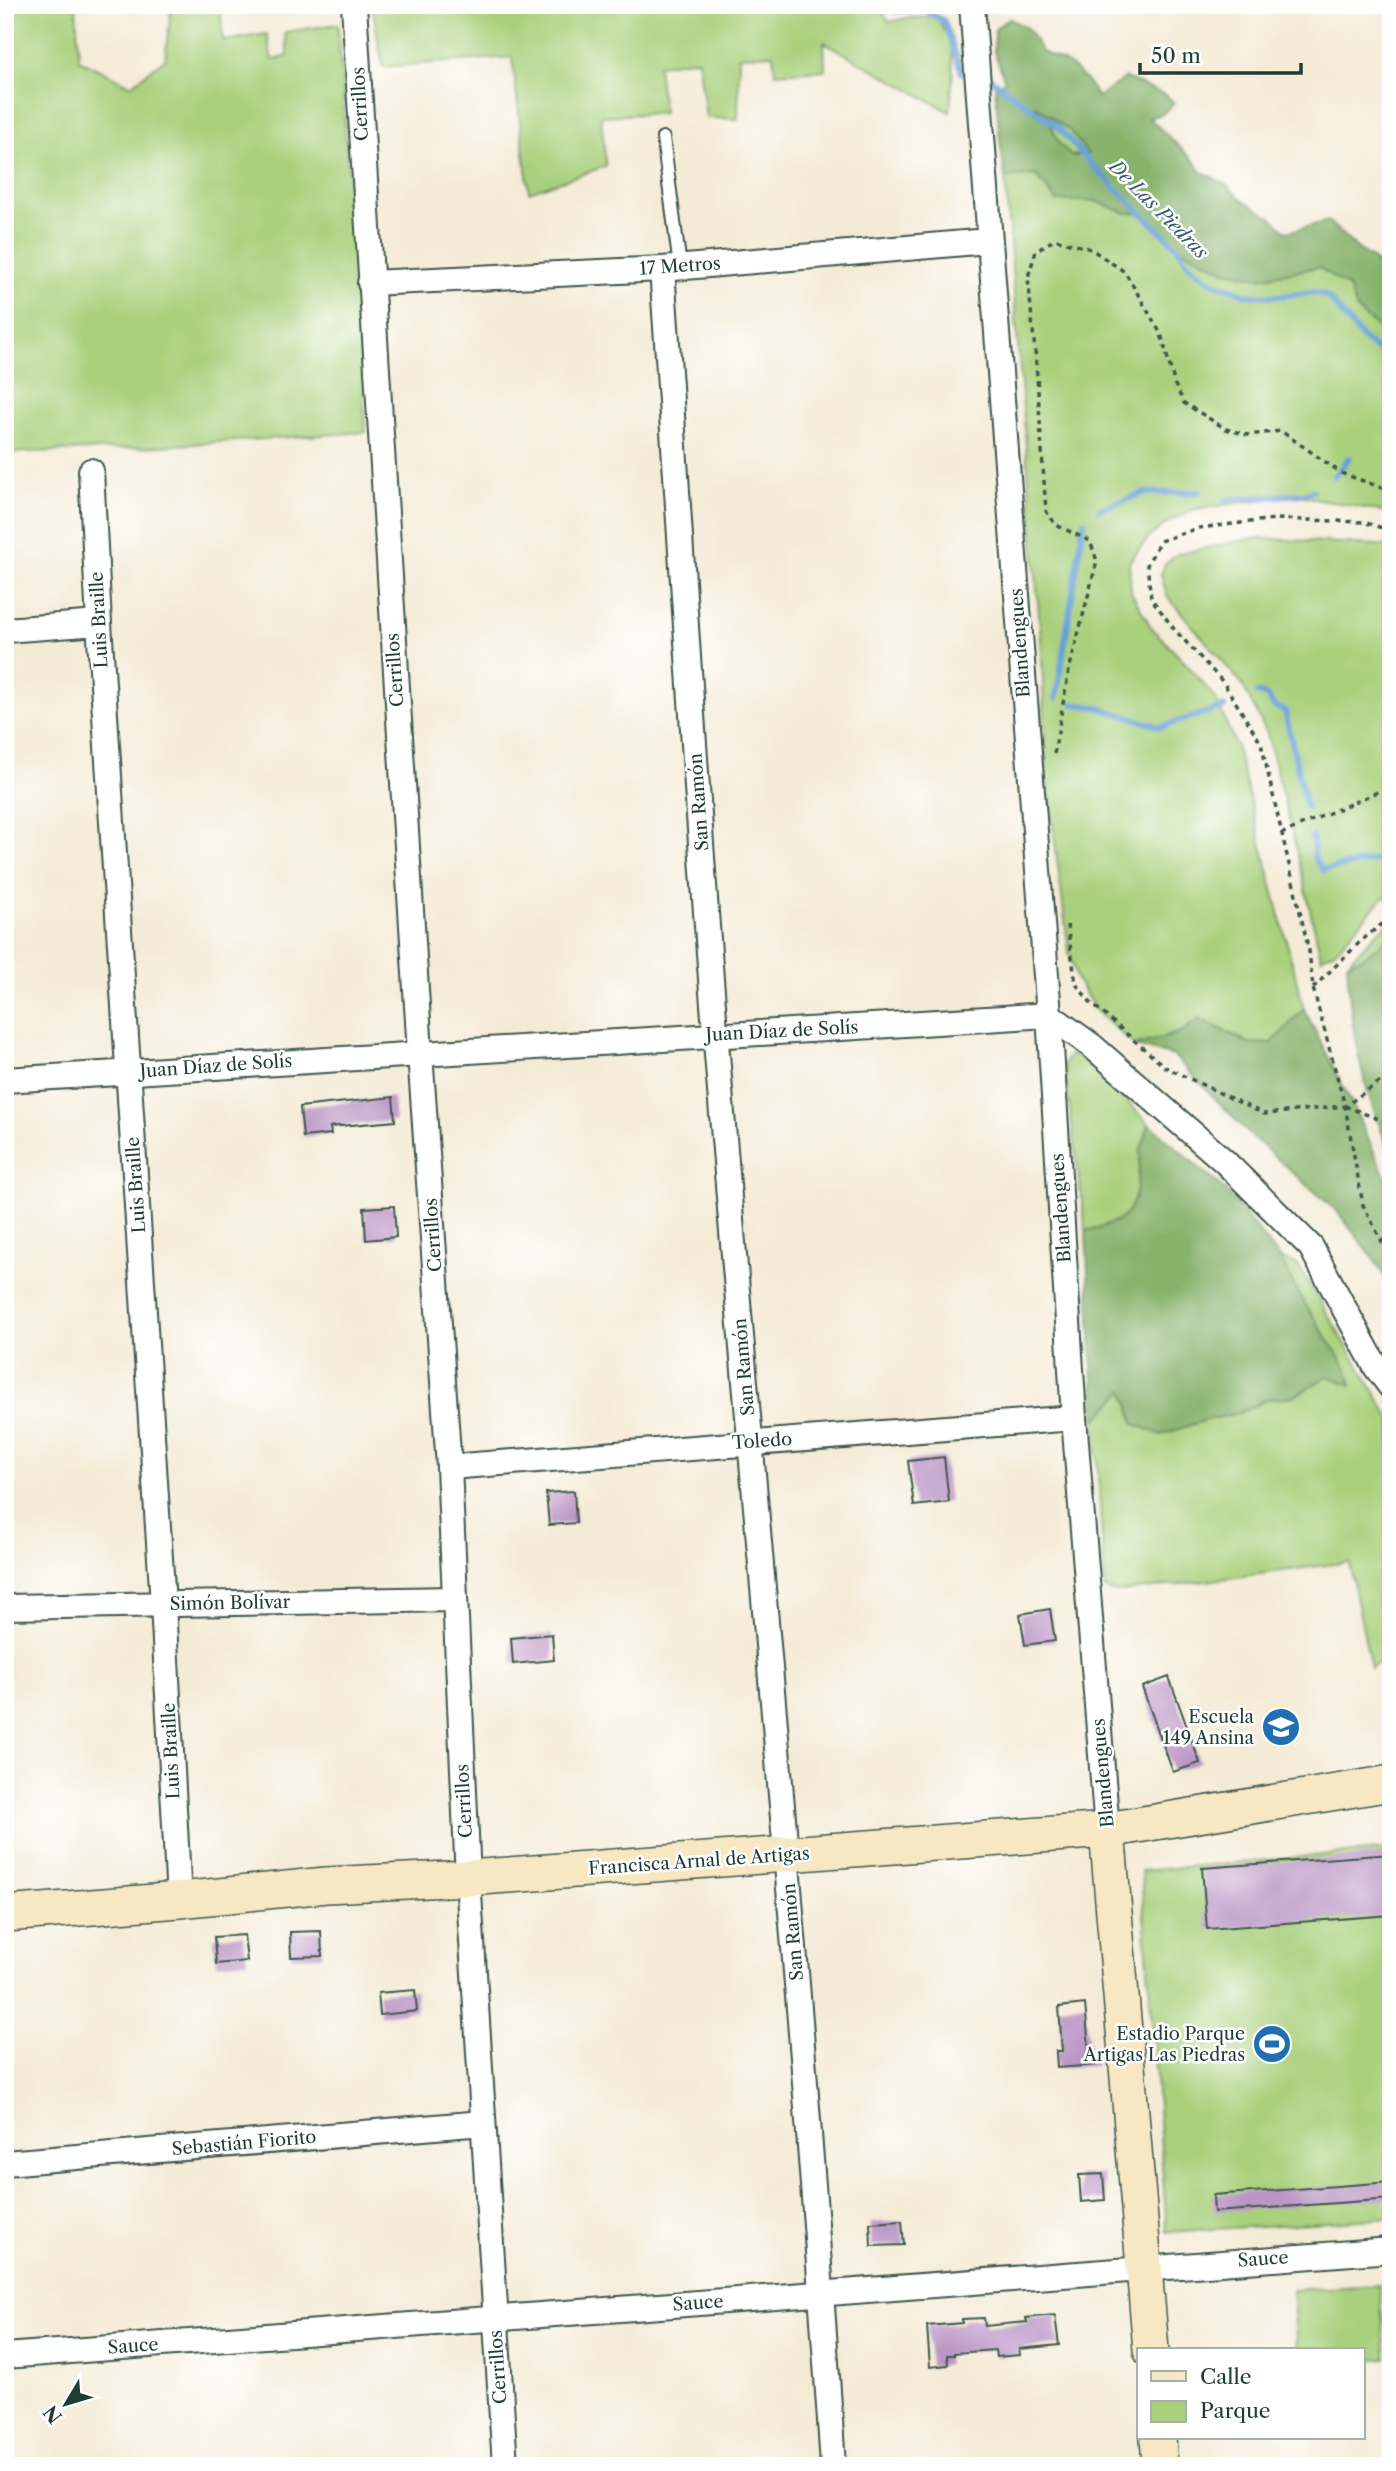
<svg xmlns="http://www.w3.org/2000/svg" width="1396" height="2471" font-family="'Libre Caslon Text',serif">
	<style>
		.green { fill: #a9d07b; stroke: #648658; stroke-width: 2 }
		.forest { fill: #86b26b; stroke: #527850; stroke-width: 2; fill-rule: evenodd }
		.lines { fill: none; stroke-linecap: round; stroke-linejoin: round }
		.stream { stroke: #669ed4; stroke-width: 6 }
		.building { fill: #bc96c6 }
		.lane-casing { stroke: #3f574c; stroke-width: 16 }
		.street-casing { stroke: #3f574c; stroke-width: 28 }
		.secondary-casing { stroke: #3f574c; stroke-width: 38 }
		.path { stroke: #3f574c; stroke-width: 3.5; stroke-dasharray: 5 5; stroke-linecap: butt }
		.lane { stroke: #fff; stroke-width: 12 }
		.street { stroke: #fff; stroke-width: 24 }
		.secondary { stroke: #f7e8c3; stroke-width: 35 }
		.labels { text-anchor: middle; stroke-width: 5; stroke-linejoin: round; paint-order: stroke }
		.street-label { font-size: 18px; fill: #1f3d34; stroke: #fff }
		.poi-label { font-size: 18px; fill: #1f3d34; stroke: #fff; text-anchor: end }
		.water-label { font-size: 19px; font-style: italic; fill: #385f6c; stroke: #fff }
	</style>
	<rect width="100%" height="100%" fill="#fff"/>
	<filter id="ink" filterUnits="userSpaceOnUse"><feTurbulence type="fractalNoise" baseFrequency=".0143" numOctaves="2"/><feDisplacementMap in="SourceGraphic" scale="14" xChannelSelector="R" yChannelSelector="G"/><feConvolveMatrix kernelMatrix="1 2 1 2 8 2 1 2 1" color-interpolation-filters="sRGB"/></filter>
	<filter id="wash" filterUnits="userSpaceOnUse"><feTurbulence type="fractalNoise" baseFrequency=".00686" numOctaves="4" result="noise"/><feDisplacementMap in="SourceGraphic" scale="28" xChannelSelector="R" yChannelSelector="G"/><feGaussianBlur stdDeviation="1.57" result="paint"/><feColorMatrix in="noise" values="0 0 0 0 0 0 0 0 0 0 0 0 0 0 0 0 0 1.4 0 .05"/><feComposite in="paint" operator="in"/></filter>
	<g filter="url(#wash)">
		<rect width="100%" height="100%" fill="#f4ebd6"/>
		<!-- green -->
		<g class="green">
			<path d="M5 5H76L79 60 131 85 165 59 171 9 193 5H220L223 41 267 34 272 60 288 56 285 32 338 24 366 432 118 449 5 453Z"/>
			<path d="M372 5H878L889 22 908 18 937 17 951 43 953 71 950 112 824 42 825 70 775 73 773 54 739 56 738 119 706 118 698 59 658 65 663 113 601 116 606 166 529 192 512 57 383 67Z"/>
			<path d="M1034 104 1069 130 1088 154 1072 156 1060 145 1050 124Z"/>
			<path d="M1036 175 1057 201H1095L1126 213 1143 212 1183 250 1223 270 1259 278 1318 267 1350 288 1357 310 1383 332 1391 333V513L1298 495 1195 509 1170 521 1150 536 1129 562 1131 592 1151 627 1190 668 1216 699 1236 746 1304 1009 1271 1044 1249 1043 1200 1019 1181 1032 1135 1046 1096 1011 1077 980 1069 952 1046 772 1042 653 1005 178Z"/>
			<path d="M1255 538 1391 546V895L1382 899 1335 951 1321 958 1300 864 1267 733 1242 684 1167 596 1161 574 1165 564 1177 554Z"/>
			<path d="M1391 922V939L1363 957 1347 964 1374 935Z"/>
			<path d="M1074 1054 1088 1061 1149 1124C1147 1133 1143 1142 1141 1150 1138 1170 1140 1197 1126 1214 1118 1223 1098 1228 1086 1231L1064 1064 1070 1055Z"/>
			<path d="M1280 1258 1298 1265 1391 1419V1655L1371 1668 1349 1562 1115 1593 1105 1589 1095 1421 1124 1390 1206 1420 1239 1413 1268 1399 1295 1396 1327 1376 1298 1293Z"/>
			<path d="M1391 1849V2218L1167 2232 1141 1871Z"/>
			<path d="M1379 2285 1386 2358 1363 2360V2350H1297L1292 2290Z"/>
		</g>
		<!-- forest -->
		<g class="forest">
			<path d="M1009 18 1028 29 1042 52 1067 63 1085 79 1098 97 1125 78 1166 95 1174 103 1162 114 1149 118 1196 163 1202 172 1224 183 1244 201 1271 217 1287 232 1328 221 1353 245 1391 273V333L1383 332 1357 310 1349 288 1319 267 1259 278 1223 270 1183 250 1143 212 1126 213 1095 201H1057L1036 175 1005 178 1000 141 995 86 1005 81 994 51 995 29ZM1034 104 1069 130 1088 154 1072 156 1060 145 1050 124Z"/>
			<path d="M1389 938 1391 939V1154C1362 1088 1351 1034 1347 964L1363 957Z"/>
			<path d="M1304 1009 1352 1104 1391 1189V1287L1375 1261 1337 1211 1250 1135 1174 1056 1135 1046 1181 1032 1200 1019 1249 1043 1271 1044Z"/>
			<path d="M1149 1124 1225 1190 1280 1258 1298 1293 1347 1369 1352 1385 1327 1376 1295 1396 1268 1399 1239 1413 1206 1420 1161 1435 1135 1424 1124 1390 1095 1421 1086 1231C1098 1228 1118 1223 1126 1214 1140 1197 1138 1170 1141 1150 1143 1142 1147 1133 1149 1124Z"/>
		</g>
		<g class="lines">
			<!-- stream -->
			<g class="stream">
				<path d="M881 5 897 11 922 9 944 21 962 73"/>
				<path d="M988 77 1058 127 1091 164 1177 247 1188 264 1210 281 1247 295 1280 296 1313 292 1327 296 1363 339 1391 361"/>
				<path d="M1334 476 1349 458"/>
				<path d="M1225 500 1303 494 1313 491"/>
				<path d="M1099 509 1144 493 1199 492"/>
				<path d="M1257 693 1267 696 1274 706 1285 711 1306 807"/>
				<path d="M1056 698 1084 522"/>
				<path d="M1073 704 1097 707 1161 727 1224 707"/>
				<path d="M1312 837 1315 860 1323 870 1391 857"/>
			</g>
		</g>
		<g id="blocks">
			<!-- building -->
			<g class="building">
				<path d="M393 1097 395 1121 330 1127 331 1134 303 1137 300 1107Z"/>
				<path d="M394 1206 396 1237 366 1240 364 1208Z"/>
				<path d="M944 1457 949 1502 914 1506 908 1461Z"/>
				<path d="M574 1491 576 1523 549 1525 546 1493Z"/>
				<path d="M1050 1609 1055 1641 1025 1645 1020 1614Z"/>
				<path d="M552 1634 554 1660 513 1664 511 1638Z"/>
				<path d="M1169 1677 1200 1763 1173 1772 1142 1687Z"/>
				<path d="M1391 1854V1915L1207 1929 1202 1868Z"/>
				<path d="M321 1931 322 1956 291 1957 290 1932Z"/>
				<path d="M244 1935 247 1961 216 1964 214 1937Z"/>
				<path d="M415 1990 417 2011 380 2015 378 1993Z"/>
				<path d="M1085 2004 1089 2048H1095L1096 2065 1057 2068 1056 2051H1062L1059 2007Z"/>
				<path d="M1103 2174 1105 2200 1081 2202 1079 2175Z"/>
				<path d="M1391 2182V2199L1214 2212 1213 2195Z"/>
				<path d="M902 2221 904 2245 871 2246 870 2223Z"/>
				<path d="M1055 2315 1059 2345 1019 2349 1020 2355 996 2357 995 2350 954 2353V2355H947L948 2365 930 2367 927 2326 962 2323V2319L984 2318 985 2326 1027 2322 1026 2318Z"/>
			</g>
		</g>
	</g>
	<g filter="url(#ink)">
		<use href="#blocks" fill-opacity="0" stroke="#3f574c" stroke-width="2"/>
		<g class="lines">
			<defs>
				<path id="lane" d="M663 138 680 267"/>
				<g id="street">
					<path d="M354 5 420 1053 449 1467 468 1878 505 2466"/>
					<path d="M972 5 1049 1015 1074 1418 1107 1830"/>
					<path d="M662 269C680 526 695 784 716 1042 755 1517 802 1990 833 2466"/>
					<path d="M370 283 662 269 988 241"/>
					<path d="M91 471 99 623 163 1604 179 1900"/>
					<path d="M5 630 99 623"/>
					<path d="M5 1080 1049 1015 1092 1046 1224 1161 1311 1247 1376 1367 1391 1387"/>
					<path d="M449 1467 1074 1418"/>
					<path d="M5 1607 454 1599"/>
					<path d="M5 2163 483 2123"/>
					<path d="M5 2356 1391 2250"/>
				</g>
				<g id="secondary">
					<path d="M1107 1830 1151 2350"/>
					<path d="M5 1914 179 1900 326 1885 468 1878 1107 1830 1391 1783"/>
					<path d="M1158 2438 1160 2466"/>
				</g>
			</defs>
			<!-- lane casing -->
			<use href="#lane" class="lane-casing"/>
			<!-- street casing -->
			<use href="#street" class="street-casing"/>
			<!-- secondary casing -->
			<use href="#secondary" class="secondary-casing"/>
			<!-- path -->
			<g class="path">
				<path d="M1391 531 1364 522 1275 519 1199 528 1160 541 1147 565 1151 598 1174 629 1223 682 1261 743 1309 951 1313 988 1345 1106 1363 1205 1391 1259"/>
				<path d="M1054 754 1069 670 1097 561 1090 541 1056 525 1046 511 1036 362 1028 277 1036 251 1055 239 1091 249 1125 272 1161 334 1175 385 1184 403 1226 429 1248 435 1281 431 1341 473 1391 491"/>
				<path d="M1281 834 1391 786"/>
				<path d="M1067 925 1076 984 1091 1003 1165 1067 1264 1114 1345 1106 1391 1074"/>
				<path d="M1313 988 1362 940 1391 917"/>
				<path d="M1345 1106 1391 1124"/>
			</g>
			<!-- lane -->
			<use href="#lane" class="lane"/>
			<!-- street -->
			<use href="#street" class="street"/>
			<!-- secondary -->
			<use href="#secondary" class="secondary"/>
		</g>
	</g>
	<!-- icons -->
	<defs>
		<symbol id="school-disc" viewBox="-11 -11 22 22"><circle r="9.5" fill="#1f6fb2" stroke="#fff"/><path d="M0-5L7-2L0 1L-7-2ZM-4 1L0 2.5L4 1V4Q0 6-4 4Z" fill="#fff"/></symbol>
		<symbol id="stadium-disc" viewBox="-11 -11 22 22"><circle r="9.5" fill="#1f6fb2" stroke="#fff"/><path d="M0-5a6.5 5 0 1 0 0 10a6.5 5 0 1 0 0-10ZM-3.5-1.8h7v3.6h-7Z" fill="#fff"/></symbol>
	</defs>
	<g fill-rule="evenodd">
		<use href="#school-disc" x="1259" y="1705" width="44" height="44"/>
		<use href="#stadium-disc" x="1250" y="2022" width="44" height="44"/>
	</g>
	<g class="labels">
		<!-- street labels -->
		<g class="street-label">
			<text transform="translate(360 104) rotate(-93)" y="6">Cerrillos</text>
			<text transform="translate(680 266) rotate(-4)" y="6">17 Metros</text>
			<text transform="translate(99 620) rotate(-93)" y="6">Luis Braille</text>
			<text transform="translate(1020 643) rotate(-94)" y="6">Blandengues</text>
			<text transform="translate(395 670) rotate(-94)" y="6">Cerrillos</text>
			<text transform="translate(699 802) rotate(-94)" y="6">San Ramón</text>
			<text transform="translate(782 1031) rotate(-3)" y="6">Juan Díaz de Solís</text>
			<text transform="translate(216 1066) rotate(-4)" y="6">Juan Díaz de Solís</text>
			<text transform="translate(136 1185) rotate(-94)" y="6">Luis Braille</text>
			<text transform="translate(1061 1208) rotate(-94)" y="6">Blandengues</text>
			<text transform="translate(433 1235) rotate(-94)" y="6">Cerrillos</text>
			<text transform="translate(744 1367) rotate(-95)" y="6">San Ramón</text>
			<text transform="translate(762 1441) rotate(-4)" y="6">Toledo</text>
			<text transform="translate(230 1603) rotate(-1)" y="6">Simón Bolívar</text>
			<text transform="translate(171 1751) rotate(-93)" y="6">Luis Braille</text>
			<text transform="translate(1103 1773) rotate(-95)" y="6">Blandengues</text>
			<text transform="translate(464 1801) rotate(-93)" y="6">Cerrillos</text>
			<text transform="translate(699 1861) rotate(-4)" y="6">Francisca Arnal de Artigas</text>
			<text transform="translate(793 1932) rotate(-95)" y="6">San Ramón</text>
			<text transform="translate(244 2143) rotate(-5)" y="6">Sebastián Fiorito</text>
			<text transform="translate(1263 2259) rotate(-4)" y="6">Sauce</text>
			<text transform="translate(698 2303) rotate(-4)" y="6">Sauce</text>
			<text transform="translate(133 2346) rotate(-4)" y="6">Sauce</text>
			<text transform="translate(498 2367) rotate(-94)" y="6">Cerrillos</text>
		</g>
		<!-- poi labels -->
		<g class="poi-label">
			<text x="1254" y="1723">Escuela<tspan x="1254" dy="21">149 Ansina</tspan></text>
			<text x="1245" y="2040">Estadio Parque<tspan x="1245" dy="21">Artigas Las Piedras</tspan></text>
		</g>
		<!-- water labels -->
		<g class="water-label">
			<text transform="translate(1159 209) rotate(45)" y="7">De Las Piedras</text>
		</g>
	</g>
	<!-- margin -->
	<rect width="1396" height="2471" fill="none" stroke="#fff" stroke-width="28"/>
	<!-- legend -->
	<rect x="1137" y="2348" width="228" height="91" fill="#ffffff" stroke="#a5b1ae" stroke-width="2"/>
	<rect x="1151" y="2371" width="35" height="10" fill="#f7e8c3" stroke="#a5b1ae" stroke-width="2"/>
	<text x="1200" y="2384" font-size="21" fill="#1f3d34">Calle</text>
	<rect x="1151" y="2401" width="35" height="21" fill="#a9d07b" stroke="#a5b1ae" stroke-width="2"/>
	<text x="1200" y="2418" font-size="21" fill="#1f3d34">Parque</text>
	<!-- north arrow -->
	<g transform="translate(66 2404) rotate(232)" stroke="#ffffff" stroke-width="5" paint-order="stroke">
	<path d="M0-5L12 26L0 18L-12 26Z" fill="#1f3d34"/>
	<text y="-10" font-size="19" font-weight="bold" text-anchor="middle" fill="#1f3d34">N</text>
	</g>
	<!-- scale -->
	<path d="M1140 63v10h161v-10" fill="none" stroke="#1f3d34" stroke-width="3.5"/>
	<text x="1151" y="63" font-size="21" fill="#1f3d34" stroke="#ffffff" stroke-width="5" paint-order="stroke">50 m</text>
</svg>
